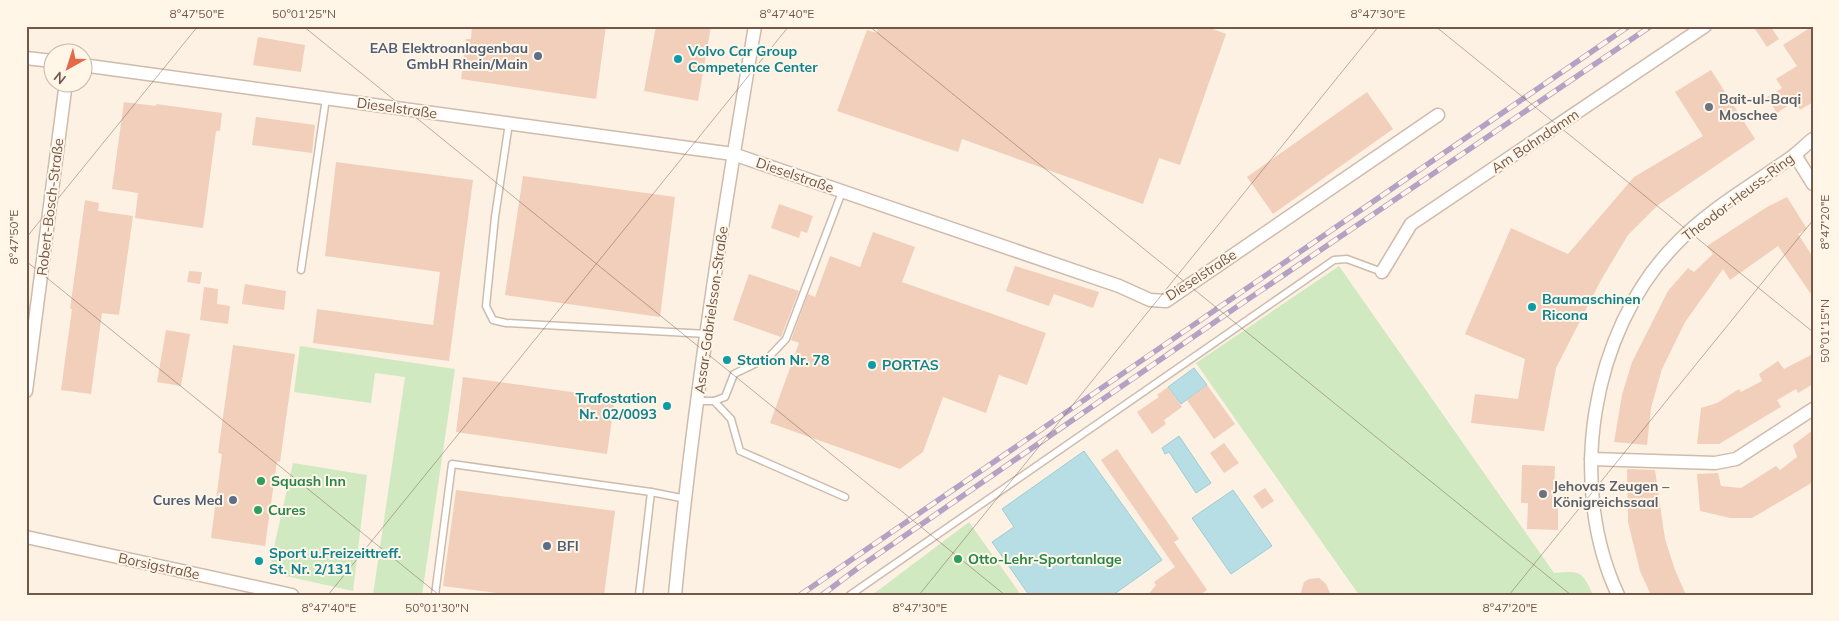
<svg xmlns="http://www.w3.org/2000/svg" width="1839" height="621" font-family="Mulish,sans-serif">
	<style>
		.green { fill: #d1e9c1 }
		.water { fill: #b7dee4; stroke: #9dced6 }
		.building { fill: #f1cfba }
		.lines { fill: none; stroke-linecap: round; stroke-linejoin: round }
		.lane-casing { stroke: #cfbbac; stroke-width: 9 }
		.street-casing { stroke: #cfbbac; stroke-width: 15 }
		.lane { stroke: #fff; stroke-width: 6 }
		.street { stroke: #fff; stroke-width: 12 }
		.rail-casing { stroke: #b4a1c4; stroke-width: 5.5 }
		.rail { stroke: #fff6e8; stroke-width: 4; stroke-dasharray: 11; stroke-linecap: butt }
		.ticks { fill: none; stroke: #735749; stroke-width: 1; stroke-opacity: 0.45 }
		.service-dot { fill: #5c6f8a; stroke: #fff6e8; stroke-width: 2 }
		.culture-dot { fill: #0f9aa8; stroke: #fff6e8; stroke-width: 2 }
		.worship-dot { fill: #6b7280; stroke: #fff6e8; stroke-width: 2 }
		.leisure-dot { fill: #2e9e5b; stroke: #fff6e8; stroke-width: 2 }
		.labels { text-anchor: middle; stroke-width: 4; stroke-linejoin: round; paint-order: stroke }
		.service-label { font-size: 14px; font-weight: bold; fill: #4e5e75; stroke: #fff6e8; text-anchor: end }
		.culture-label { font-size: 14px; font-weight: bold; fill: #0d838f; stroke: #fff6e8; text-anchor: start }
		.worship-label { font-size: 14px; font-weight: bold; fill: #5b616d; stroke: #fff6e8; text-anchor: start }
		.street-label { font-size: 14px; fill: #735749; stroke: #fff6e8 }
		.leisure-label { font-size: 14px; font-weight: bold; fill: #27864d; stroke: #fff6e8; text-anchor: start }
		.neatline { fill: none; stroke: #735749; stroke-width: 2 }
		.ticks-label { font-size: 12px; text-anchor: middle; fill: #735749 }
	</style>
	<rect width="100%" height="100%" fill="#fcf1e2"/>
	<!-- green -->
	<g class="green">
		<path d="M1339 266 1554 573C1580 571 1582 570 1593 595H1359L1196 363Z"/>
		<path d="M300 346 455 369 422 595H373L405 377 375 373 371 403 294 392Z"/>
		<path d="M293 463 367 475 353 591 281 575 274 569 271 560Z"/>
		<path d="M969 522 1021 595H872Z"/>
	</g>
	<!-- water -->
	<g class="water">
		<path d="M1194 368 1207 385 1181 404 1168 387Z"/>
		<path d="M1179 436 1211 483 1196 493 1169 452 1165 454 1162 448Z"/>
		<path d="M1084 451 1162 560 1113 595H1029L992 542 1014 527 1002 509Z"/>
		<path d="M1233 490 1272 546 1231 574 1192 518Z"/>
	</g>
	<!-- building -->
	<g class="building">
		<path d="M472 26H606L596 99 461 79 466 39H471Z"/>
		<path d="M656 26H711L698 101 644 91Z"/>
		<path d="M878 26H1205L1226 34 1180 165 1159 158 1143 204 962 139 958 152 837 111 867 30 877 33Z"/>
		<path d="M1753 26H1770L1779 39 1767 47Z"/>
		<path d="M1813 26V102L1800 110 1795 101 1777 113 1767 97 1782 88 1776 79 1797 66 1783 45Z"/>
		<path d="M258 37 305 45 301 72 253 65Z"/>
		<path d="M1711 70 1755 139 1658 205 1628 235 1601 280 1556 368 1544 431 1471 423 1475 394 1518 399 1525 359 1465 334 1511 228 1568 254 1634 177 1703 136 1675 92Z"/>
		<path d="M1367 92 1393 129 1273 214 1247 177Z"/>
		<path d="M124 102 156 106V104L222 113 220 131H216L203 228 135 218 138 193 112 189Z"/>
		<path d="M256 117 315 125 312 153 252 145Z"/>
		<path d="M336 162 473 180 449 361 313 343 317 309 433 325 440 272 325 256Z"/>
		<path d="M523 176 675 197 660 317 505 295Z"/>
		<path d="M1787 197 1807 229 1798 234 1813 257V297L1778 246 1730 280 1723 269 1685 322 1662 369 1651 408 1647 445 1614 442 1622 395 1632 362 1668 291 1688 268 1694 272 1713 254 1707 246 1767 207Z"/>
		<path d="M85 200 99 203 98 211 133 216 119 315 102 313 91 394 61 390 72 309H70Z"/>
		<path d="M779 204 813 216 807 233 801 231 799 238 771 228Z"/>
		<path d="M873 232 915 247 902 282 1046 333 1027 385 999 375 986 413 943 397 923 452 900 469 770 423 799 343 791 340 808 294 815 297 830 256 860 267Z"/>
		<path d="M1015 266 1099 292 1093 308 1054 294 1049 306 1006 291Z"/>
		<path d="M189 271 202 272 200 284 187 282Z"/>
		<path d="M749 274 799 291 781 337 733 320Z"/>
		<path d="M245 284 286 291 284 310 242 304Z"/>
		<path d="M204 287 218 289 217 304 230 306 228 324 200 320Z"/>
		<path d="M166 330 190 334 181 386 157 382Z"/>
		<path d="M233 345 295 354 280 462 277 461 265 546 211 538 222 454 218 453Z"/>
		<path d="M1813 354V384L1798 393 1796 389 1777 400 1781 407 1719 444H1697L1701 408 1717 403 1739 389 1741 392 1762 381 1759 374 1778 361 1784 369Z"/>
		<path d="M463 377 615 398 607 454 456 432Z"/>
		<path d="M1207 385 1235 424 1214 439 1187 400Z"/>
		<path d="M1168 387 1182 407 1164 420 1166 424 1152 434 1137 412 1159 397 1157 395Z"/>
		<path d="M1813 430V482L1752 518H1730L1700 511 1697 474 1718 473 1721 486 1741 488 1776 466 1780 470 1797 457 1793 445Z"/>
		<path d="M1224 443 1239 463 1224 473 1210 453Z"/>
		<path d="M1117 449 1179 539 1174 542 1207 590 1200 595H1148L1156 585 1154 582 1175 567 1101 460Z"/>
		<path d="M1522 465 1555 466 1554 501H1558V530L1527 529 1528 503H1521Z"/>
		<path d="M1627 469 1655 470 1665 539 1675 570 1686 595H1651L1640 571 1628 522Z"/>
		<path d="M1265 488 1274 501 1262 509 1253 496Z"/>
		<path d="M456 490 615 511 604 595H511L443 586Z"/>
		<path d="M1319 578 1326 584 1331 595H1300L1304 582 1309 579Z"/>
	</g>
	<g class="lines">
		<defs>
			<g id="lane">
				<path d="M509 123 495 217 486 306 493 320 506 323 707 334"/>
				<path d="M301 270 326 98"/>
				<path d="M697 401H714L731 419 740 451 845 497"/>
				<path d="M714 401 725 397 734 374 769 357 786 339 842 192"/>
				<path d="M435 595 452 464 651 492"/>
				<path d="M639 595 651 492 686 499"/>
				<path d="M850 595 1334 260 1347 259 1382 272"/>
			</g>
			<g id="street">
				<path d="M26 58 52 61"/>
				<path d="M82 65 733 154 1119 286 1150 300 1166 301 1438 115"/>
				<path d="M1795 155 1813 184"/>
				<path d="M1382 272 1411 224 1705 26"/>
				<path d="M26 391 66 82"/>
				<path d="M1591 459 1715 463 1736 459 1813 409"/>
				<path d="M26 537 292 595"/>
				<path d="M675 595C693 404 723 215 755 26"/>
				<path d="M1618 595C1567 486 1590 332 1675 245 1709 209 1753 185 1793 156 1800 151 1806 144 1813 139"/>
			</g>
		</defs>
		<!-- lane casing -->
		<use href="#lane" class="lane-casing"/>
		<!-- street casing -->
		<use href="#street" class="street-casing"/>
		<!-- lane -->
		<use href="#lane" class="lane"/>
		<!-- street -->
		<use href="#street" class="street"/>
		<defs>
			<g id="rail">
				<path d="M800 595 1629 26"/>
				<path d="M822 595 858 568 1238 306 1651 26"/>
			</g>
		</defs>
		<!-- rail casing -->
		<use href="#rail" class="rail-casing"/>
		<!-- rail -->
		<use href="#rail" class="rail"/>
	</g>
	<!-- ticks -->
	<path class="ticks" d="M303 26 1005 595M869 26 1571 595M1435 26 1813 332M26 238 198 26M26 261 439 595M328 595 789 26M919 595 1379 26M1509 595 1813 220"/>
	<!-- markers -->
	<g class="service-dot">
		<circle cx="538" cy="56" r="5"/>
		<circle cx="233" cy="500" r="5"/>
		<circle cx="547" cy="546" r="5"/>
	</g>
	<g class="culture-dot">
		<circle cx="678" cy="59" r="5"/>
		<circle cx="1532" cy="307" r="5"/>
		<circle cx="727" cy="360" r="5"/>
		<circle cx="872" cy="365" r="5"/>
		<circle cx="667" cy="406" r="5"/>
		<circle cx="259" cy="561" r="5"/>
	</g>
	<g class="worship-dot">
		<circle cx="1709" cy="107" r="5"/>
		<circle cx="1543" cy="494" r="5"/>
	</g>
	<g class="leisure-dot">
		<circle cx="261" cy="481" r="5"/>
		<circle cx="258" cy="510" r="5"/>
		<circle cx="958" cy="559" r="5"/>
	</g>
	<g class="labels">
		<!-- service labels -->
		<g class="service-label">
			<text x="528" y="53">EAB Elektroanlagenbau<tspan x="528" dy="16">GmbH Rhein/Main</tspan></text>
			<text x="223" y="505">Cures Med</text>
			<text x="557" y="551" text-anchor="start">BFI</text>
		</g>
		<!-- culture labels -->
		<g class="culture-label">
			<text x="688" y="56">Volvo Car Group<tspan x="688" dy="16">Competence Center</tspan></text>
			<text x="1542" y="304">Baumaschinen<tspan x="1542" dy="16">Ricona</tspan></text>
			<text x="737" y="365">Station Nr. 78</text>
			<text x="882" y="370">PORTAS</text>
			<text x="657" y="403" text-anchor="end">Trafostation<tspan x="657" dy="16">Nr. 02/0093</tspan></text>
			<text x="269" y="558">Sport u.Freizeittreff.<tspan x="269" dy="16">St. Nr. 2/131</tspan></text>
		</g>
		<!-- worship labels -->
		<g class="worship-label">
			<text x="1719" y="104">Bait-ul-Baqi<tspan x="1719" dy="16">Moschee</tspan></text>
			<text x="1553" y="491">Jehovas Zeugen –<tspan x="1553" dy="16">Königreichssaal</tspan></text>
		</g>
		<!-- street labels -->
		<g class="street-label">
			<text transform="translate(397 108) rotate(8)" y="5">Dieselstraße</text>
			<text transform="translate(1535 141) rotate(-34)" y="5">Am Bahndamm</text>
			<text transform="translate(795 175) rotate(19)" y="5">Dieselstraße</text>
			<text transform="translate(1738 197) rotate(-37)" y="5">Theodor-Heuss-Ring</text>
			<text transform="translate(50 207) rotate(-83)" y="5">Robert-Bosch-Straße</text>
			<text transform="translate(1201 275) rotate(-33)" y="5">Dieselstraße</text>
			<text transform="translate(711 310) rotate(-82)" y="5">Assar-Gabrielsson-Straße</text>
			<text transform="translate(159 566) rotate(12)" y="5">Borsigstraße</text>
		</g>
		<!-- leisure labels -->
		<g class="leisure-label">
			<text x="271" y="486">Squash Inn</text>
			<text x="268" y="515">Cures</text>
			<text x="968" y="564">Otto-Lehr-Sportanlage</text>
		</g>
	</g>
	<!-- border -->
	<rect width="1839" height="621" fill="none" stroke="#fff6e8" stroke-width="55"/>
	<!-- north arrow -->
	<g transform="translate(68 68) rotate(219)"><circle r="24" fill="#fff6e8" stroke="#c7b6a8"/>
	<path d="M0-4L9 19L0 12L-9 19Z" fill="#e46a48"/>
	<text y="-8" font-size="14" font-weight="bold" text-anchor="middle" fill="#735749">N</text>
	</g>
	<rect x="28" y="28" width="1784" height="566" class="neatline"/>
	<g class="ticks-label">
		<text x="197" y="18">8°47'50"E</text>
		<text x="304" y="18">50°01'25"N</text>
		<text x="787" y="18">8°47'40"E</text>
		<text x="1378" y="18">8°47'30"E</text>
		<text transform="translate(1825 222) rotate(-90)" y="4">8°47'20"E</text>
		<text transform="translate(14 237) rotate(-90)" y="4">8°47'50"E</text>
		<text transform="translate(1825 331) rotate(-90)" y="4">50°01'15"N</text>
		<text x="329" y="612">8°47'40"E</text>
		<text x="437" y="612">50°01'30"N</text>
		<text x="920" y="612">8°47'30"E</text>
		<text x="1510" y="612">8°47'20"E</text>
	</g>
</svg>
